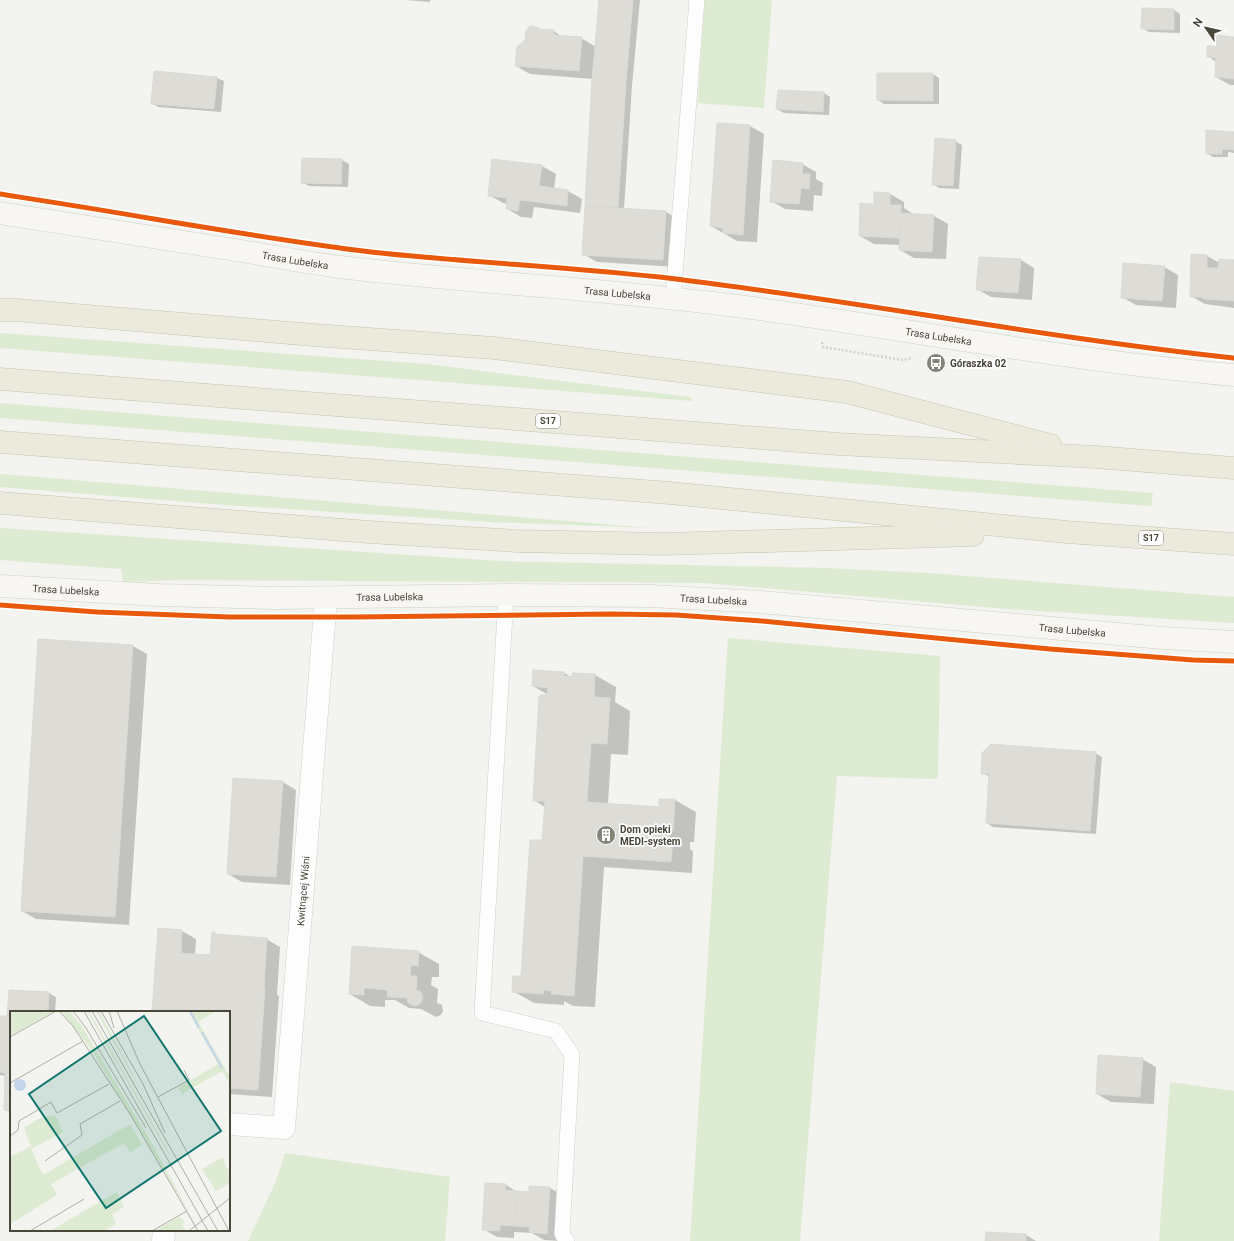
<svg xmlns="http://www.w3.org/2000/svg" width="1234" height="1241" font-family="Roboto,sans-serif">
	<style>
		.green { fill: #dcebd1 }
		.shadow { fill: #0003 }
		.building { fill: #dddcd7; stroke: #dbdad4 }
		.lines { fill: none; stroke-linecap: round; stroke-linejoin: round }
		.lane-casing { stroke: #d1d1cc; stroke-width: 16 }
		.street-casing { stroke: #d1d1cc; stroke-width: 23 }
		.secondary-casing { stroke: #d1d1c7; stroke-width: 23 }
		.highway-casing { stroke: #c8c4ad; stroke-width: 23 }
		.path { stroke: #d3d2cd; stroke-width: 2.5; stroke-dasharray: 2 2; stroke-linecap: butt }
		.lane { stroke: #fdfdfd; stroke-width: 15 }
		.street { stroke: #fdfdfd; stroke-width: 22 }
		.secondary { stroke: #f7f6f2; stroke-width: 22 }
		.highway { stroke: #ebeadd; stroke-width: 22 }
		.cycleway-casing { stroke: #fff; stroke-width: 8 }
		.cycleway { stroke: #e8590c; stroke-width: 5 }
		.labels { text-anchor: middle; stroke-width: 3.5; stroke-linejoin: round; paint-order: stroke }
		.shield { fill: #fff; stroke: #807e75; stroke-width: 1 }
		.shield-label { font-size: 9px; font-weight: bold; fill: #49463a }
		.street-label { font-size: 10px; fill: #49463a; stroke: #fff }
		.poi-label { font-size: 10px; font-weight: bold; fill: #49463a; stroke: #fff; text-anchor: start }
		.inset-river { fill: none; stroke: #c3d4ec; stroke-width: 2 }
		.inset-road { fill: none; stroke: #afaea7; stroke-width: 1 }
		.view { fill: #0f766e; fill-opacity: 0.15; stroke: #0f766e; stroke-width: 2 }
		.inset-edge { fill: none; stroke: #49463a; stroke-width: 2 }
	</style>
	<rect width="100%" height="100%" fill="#f3f3ef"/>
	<!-- green -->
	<g class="green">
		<path d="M704 0H772L764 108 698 103Z"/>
		<path d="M0 333 427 364 690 397 693 401 0 348Z"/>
		<path d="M0 403 1153 493 1151 506 0 418Z"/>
		<path d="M0 474 651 528 492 522 225 505 0 487Z"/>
		<path d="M0 528 501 561 827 568 928 573 1234 597V623L1008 609 706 583 181 580 123 582 121 569 0 560Z"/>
		<path d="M728 638 940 656 938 779 837 776 800 1241H690Z"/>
		<path d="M1170 1082 1234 1091V1241H1159Z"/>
		<path d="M285 1153 450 1177 445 1241H248L276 1181Z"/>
	</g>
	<!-- shadow -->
	<g class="shadow">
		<path d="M405 0H430V2Z"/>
		<path d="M600 0H640L632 86 624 209 666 212 680 220 677 267 597 262 583 254 593 79 530 74 516 66 542 31H554L562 37 581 38 596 47Z"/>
		<path d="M1174 10 1180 14V33L1149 32 1142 28Z"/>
		<path d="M1234 38V85H1230L1216 77V62L1208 56 1217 47Z"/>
		<path d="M155 72 217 78 224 81 221 112 158 107 152 103Z"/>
		<path d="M933 74 939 78V104H884L878 100Z"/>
		<path d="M824 93 830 97 829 115 784 113 777 109Z"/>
		<path d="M718 124 750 126 764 134 757 242 737 241 711 226Z"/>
		<path d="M1234 133V153L1228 152V157H1213L1207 153Z"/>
		<path d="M955 141 962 145 959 189 939 188 933 184Z"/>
		<path d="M303 159 342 160 349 164 348 187 309 186 302 182Z"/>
		<path d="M802 164 816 172V179L823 183 822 196 814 195 813 211 785 209 771 201Z"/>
		<path d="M542 166 556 174 554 189 568 191 582 199 580 213 534 207 532 218 521 217 507 209 508 204 503 203 489 195Z"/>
		<path d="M875 193 890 194 904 202V208L915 215 934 216 948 224 946 259 914 258 900 250V245L874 244 860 236 875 205Z"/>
		<path d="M1192 255 1207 256 1220 263 1234 261V308L1205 304 1191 296Z"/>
		<path d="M1021 260 1034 268 1032 300 991 297 977 289Z"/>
		<path d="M1164 267 1178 275 1176 308 1136 305 1122 297Z"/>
		<path d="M39 640 133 646 147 654 129 925 36 919 22 911Z"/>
		<path d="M564 673 573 678 595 675 616 687 615 702 630 711 628 755 611 754 608 804 660 808V800H675L696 812 694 842H690V849L693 851 692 873 604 867 595 1007 573 1006 564 1001V1005L534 1003 513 991 522 977 543 841 545 807 534 800 550 696 533 686Z"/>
		<path d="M1095 753 1102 757 1096 834 993 827 987 823 990 777 982 773Z"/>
		<path d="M283 782 296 790 290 885 242 882 228 874Z"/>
		<path d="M159 929 182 931 196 939 195 955 211 956 213 933 219 936 266 939 280 947 277 995 279 996 272 1097 229 1094V1012H153Z"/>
		<path d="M418 952 439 964V977H432L431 985 438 989 437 1003 442 1005 443 1011 441 1015 436 1017 421 1009 409 1008 395 1000H385V1007L370 1006 350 994Z"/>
		<path d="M10 991 49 993 56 997 55 1012H11V1113L5 1110 6 1076 0 1075V1017H8Z"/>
		<path d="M1142 1059 1156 1067 1154 1104 1111 1102 1097 1094Z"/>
		<path d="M506 1185 517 1192 530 1193 550 1188 564 1196 561 1241 544 1240 532 1233 514 1232V1238L497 1237 483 1229Z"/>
		<path d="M1026 1235 1036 1241H986Z"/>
	</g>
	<!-- building -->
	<g class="building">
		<path d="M599 0H633L626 82 592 80Z"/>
		<path d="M1142 8 1174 9V30L1141 29Z"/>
		<path d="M530 26 537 27 540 29 554 30V35L582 37 579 71 515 66 517 47 525 40 526 31Z"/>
		<path d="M1217 35 1234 37V79L1215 77 1216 58 1207 57V46H1216Z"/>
		<path d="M154 71 217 77 214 109 151 104Z"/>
		<path d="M877 73H933V101L877 100Z"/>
		<path d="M592 80 626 82 618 207 585 206Z"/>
		<path d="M778 90 824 92 823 112 776 109Z"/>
		<path d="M717 123 750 125 743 235 723 233V228L710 226Z"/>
		<path d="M1206 130 1234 132V150L1222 149V154H1206Z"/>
		<path d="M935 138 956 140 953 186 932 185Z"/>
		<path d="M302 158 342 159 341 184 301 183Z"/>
		<path d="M492 159 542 165 539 186 568 190 567 206 520 200 518 211 506 209 507 198 488 196Z"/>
		<path d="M773 160 803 163 802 174H810L809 189 801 188 799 204 770 202Z"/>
		<path d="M874 192 890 193V205H901L900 238 859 236 860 203 874 204Z"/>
		<path d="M585 206 666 211 663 260 582 255Z"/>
		<path d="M901 213 934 215 932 252 899 250Z"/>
		<path d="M1191 254 1207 255V268H1218L1219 259 1234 260V301L1203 299V297H1190Z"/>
		<path d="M979 257 1021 259 1018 293 976 290Z"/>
		<path d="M1123 263 1165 266 1162 301 1121 298Z"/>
		<path d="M38 639 133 645 115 917 21 911Z"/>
		<path d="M533 670 564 672V676L572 677V673L595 674 594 697 610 698 607 744 591 743 587 802 659 807V799H675L673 831 670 830 669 838H673L671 862 583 856 574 996 551 994 552 991 544 990 543 994 512 992 513 976H521L530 840H542L545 801H533L539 697 541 695H547L548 688 532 686Z"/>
		<path d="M991 744 1096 752 1090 831 986 823 989 774H981L982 753Z"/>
		<path d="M233 778 283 781 276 877 227 874Z"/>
		<path d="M158 928 182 930 181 953 210 955 212 932H215L214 934 267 938 264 987H265L258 1090 229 1088V1012H152Z"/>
		<path d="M352 946 419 951 418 966 411 965 410 976H417L416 990 421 992 423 998 420 1004 414 1006 408 1003 407 998 387 997 388 990 364 988V995L349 994Z"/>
		<path d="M9 990 49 992 48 1012H11V1111L4 1110 5 1073 0 1072V1016H7Z"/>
		<path d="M1098 1055 1143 1058 1140 1097 1096 1094Z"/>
		<path d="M485 1183 506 1184 505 1190 517 1191 515 1226 500 1225V1231L482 1230Z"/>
		<path d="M529 1186 550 1187 547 1234 529 1232 530 1227 515 1226 517 1191 529 1192Z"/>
		<path d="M986 1232 1026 1234V1241H985Z"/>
	</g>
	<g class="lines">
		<defs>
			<g id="lane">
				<path d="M673 298 697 0"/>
				<path d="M506 596 482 1013 556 1031 572 1055 562 1234 567 1241"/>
			</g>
			<g id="street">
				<path id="s1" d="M229 1124 284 1128 326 598"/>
				<path d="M163 1241 164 1230"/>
			</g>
			<g id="secondary">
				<path id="s2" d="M0 213C76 225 152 237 229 249 266 255 303 262 340 267 474 283 610 289 745 307 908 329 1070 361 1234 375"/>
				<path id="s3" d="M0 586 159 595 277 598 510 595 651 596 761 602 1163 638 1234 642"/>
			</g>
			<g id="highway">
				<path d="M0 310H16L314 335 494 348 847 392 1050 445"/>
				<path d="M0 379 838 444 1096 457 1234 468"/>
				<path d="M0 442 670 493 1067 532 1234 544"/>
				<path d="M0 503 369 532 517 541 665 544 973 535"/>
			</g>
		</defs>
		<!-- lane casing -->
		<use href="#lane" class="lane-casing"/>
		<!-- street casing -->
		<use href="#street" class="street-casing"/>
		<!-- secondary casing -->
		<use href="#secondary" class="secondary-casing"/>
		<!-- highway casing -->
		<use href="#highway" class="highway-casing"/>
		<!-- path -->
		<path class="path" d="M822 342 823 347 903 360 912 358"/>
		<!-- lane -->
		<use href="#lane" class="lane"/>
		<!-- street -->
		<use href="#street" class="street"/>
		<!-- secondary -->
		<use href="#secondary" class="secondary"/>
		<!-- highway -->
		<use href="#highway" class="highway"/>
		<defs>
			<g id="cycleway">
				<path d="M0 194C51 202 103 210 154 219 226 231 298 243 371 252 473 263 575 267 676 279 863 302 1047 338 1234 358"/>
				<path d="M0 605 97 612 229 617H354L610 614 676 615 762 621 1050 649 1193 660 1234 661"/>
			</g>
		</defs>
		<!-- cycleway casing -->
		<use href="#cycleway" class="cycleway-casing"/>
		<!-- cycleway -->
		<use href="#cycleway" class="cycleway"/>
	</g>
	<!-- icons -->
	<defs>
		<symbol id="bus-disc" viewBox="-11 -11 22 22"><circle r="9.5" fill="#848379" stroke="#fff"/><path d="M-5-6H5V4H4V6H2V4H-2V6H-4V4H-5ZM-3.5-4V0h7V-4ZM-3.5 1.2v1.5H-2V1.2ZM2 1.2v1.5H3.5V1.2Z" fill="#fff"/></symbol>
		<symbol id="building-disc" viewBox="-11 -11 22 22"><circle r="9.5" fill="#848379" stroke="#fff"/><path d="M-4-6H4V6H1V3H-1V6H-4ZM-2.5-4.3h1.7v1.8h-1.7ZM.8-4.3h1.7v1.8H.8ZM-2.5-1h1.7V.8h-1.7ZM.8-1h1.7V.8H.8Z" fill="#fff"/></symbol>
	</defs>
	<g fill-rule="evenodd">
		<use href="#bus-disc" x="925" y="352" width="22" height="22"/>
		<use href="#building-disc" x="595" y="824" width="22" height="22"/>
	</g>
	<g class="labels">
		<!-- shield labels -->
		<g class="shield">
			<rect x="536" y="414" width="24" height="14" rx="3"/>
			<rect x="1139" y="531" width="24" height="14" rx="3"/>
		</g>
		<g class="shield-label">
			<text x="548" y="424">S17</text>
			<text x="1151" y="541">S17</text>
		</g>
		<!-- street labels -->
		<g class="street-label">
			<text dy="4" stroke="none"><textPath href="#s2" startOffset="299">Trasa Lubelska</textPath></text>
			<text dy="4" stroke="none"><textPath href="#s2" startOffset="623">Trasa Lubelska</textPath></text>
			<text dy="4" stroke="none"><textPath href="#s2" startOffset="947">Trasa Lubelska</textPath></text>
			<text dy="4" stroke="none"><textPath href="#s3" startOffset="66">Trasa Lubelska</textPath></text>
			<text dy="4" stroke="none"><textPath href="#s3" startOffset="390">Trasa Lubelska</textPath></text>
			<text dy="4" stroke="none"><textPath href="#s3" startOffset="714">Trasa Lubelska</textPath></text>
			<text dy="4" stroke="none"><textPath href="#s3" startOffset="1074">Trasa Lubelska</textPath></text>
			<text dy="4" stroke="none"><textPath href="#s1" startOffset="293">Kwitnącej Wiśni</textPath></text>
		</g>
		<!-- poi labels -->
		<g class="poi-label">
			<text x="950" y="367">Góraszka 02</text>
			<text x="620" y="833">Dom opieki<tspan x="620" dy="12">MEDI-system</tspan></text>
		</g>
	</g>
	<!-- overview -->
	<g transform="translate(10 1011)">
		<rect width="220" height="220" fill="#f3f3ef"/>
		<path d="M6 0H40L42 1 0 25V3ZM51 0H59L71 14 139 127 185 212 81 38ZM77 0H79L160 143 159 144ZM86 0H89L140 95 116 53ZM178 0H206L188 11 220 66V73L212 60 172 83 168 77 208 53ZM45 104 53 121 21 138 33 164 120 113 132 134 120 141 114 132 41 173 47 184 0 213V146L21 135 14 117 30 107ZM213 146 216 156 220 160V172L206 180 192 158ZM107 181 114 196 102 203 106 213 94 220H40ZM169 206 174 210 172 215 176 220H145Z" fill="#dcebd1"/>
		<path d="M4 74a6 6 0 1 1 12 0a6 6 0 1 1-12 0Z" fill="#c3d4ec"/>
		<path class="inset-river" d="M180 0 189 17M192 21 212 57"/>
		<path class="inset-road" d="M49 0 63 15 120 103 188 220M63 0 76 17 136 117M74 0 198 220M82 0 208 220M91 0 133 73 155 122M99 0 104 17M107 0 130 53 219 220M0 26 46 0M0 72 73 30M148 86 179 69 174 59M0 125 8 119 9 110 41 91 47 102 99 73M35 150 72 124 70 113 110 90M20 220 74 188M142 220 177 200M179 220 220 187"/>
		<path class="view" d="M134 5 211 120 96 197 19 83Z"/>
		<rect width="220" height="220" class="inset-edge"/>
	</g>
	<!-- north arrow -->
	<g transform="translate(1206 28) rotate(304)" stroke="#ffffff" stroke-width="3" paint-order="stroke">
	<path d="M0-3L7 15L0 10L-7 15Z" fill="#49463a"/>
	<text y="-6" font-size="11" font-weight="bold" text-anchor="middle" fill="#49463a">N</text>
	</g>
</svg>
